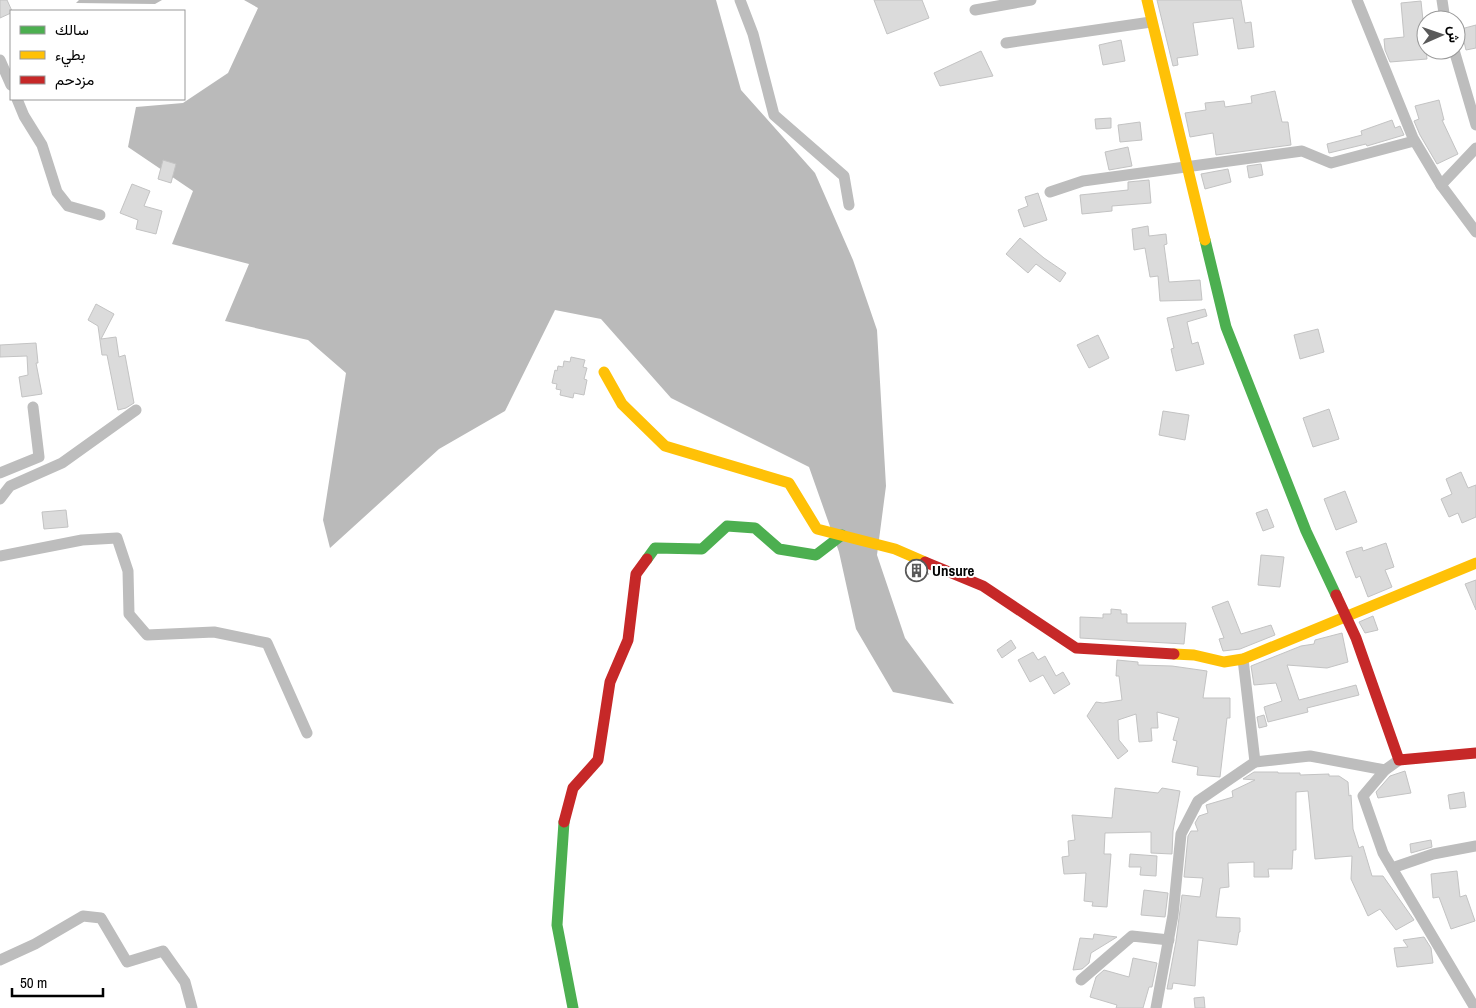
<svg xmlns="http://www.w3.org/2000/svg" width="1476" height="1008" font-family="'Archivo Narrow',Vazirmatn,sans-serif">
	<style>
		.water { fill: #bababa }
		.building { fill: #dbdbdb; stroke: #c3c3c3 }
		.lines { fill: none; stroke-linecap: round; stroke-linejoin: round }
		.street { stroke: #bdbdbd; stroke-width: 11 }
		.fast { stroke: #4caf50; stroke-width: 11 }
		.slow { stroke: #ffc107; stroke-width: 11 }
		.jam { stroke: #c62828; stroke-width: 11 }
		.labels { text-anchor: middle; stroke-width: 4; stroke-linejoin: round; paint-order: stroke }
		.poi-label { font-size: 15px; font-weight: bold; fill: #000; stroke: #fff; text-anchor: start }
	</style>
	<rect width="100%" height="100%" fill="#fff"/>
	<!-- water -->
	<g class="water">
		<path d="M79 0H162L155 4 76 3Z"/>
		<path d="M244 0H716L741 90 815 173 853 260 877 330 886 486 877 555 905 638 954 704 893 692 856 629 839 552 809 467 671 398 601 319 555 310 505 411 439 449 330 548 323 520 346 373 308 340 225 321 249 264 172 244 193 191 128 147 136 107 183 103 228 73 258 8Z"/>
	</g>
	<!-- building -->
	<g class="building">
		<path d="M0 0H7L12 11 11 13 0 18Z"/>
		<path d="M874 0H922L929 18 887 34Z"/>
		<path d="M1157 0H1241L1245 23 1251 22 1254 47 1238 49 1233 18 1193 23 1198 55 1177 58 1178 65 1173 66Z"/>
		<path d="M1421 1 1427 59 1390 62 1385 50 1384 39 1404 37 1401 3Z"/>
		<path d="M1476 25V48L1466 50 1461 29Z"/>
		<path d="M1121 40 1125 61 1103 65 1099 45Z"/>
		<path d="M981 51 993 76 940 86 934 73Z"/>
		<path d="M1275 91 1282 122H1288L1291 145 1216 155 1213 133 1190 137 1185 113 1206 110 1205 103 1224 101 1225 107 1252 103 1251 96Z"/>
		<path d="M1439 100 1444 120H1442L1458 154 1437 164 1420 135 1414 121 1419 119 1415 106Z"/>
		<path d="M1111 118V128L1096 129 1095 119Z"/>
		<path d="M1392 120 1395 128 1400 126 1404 135 1367 146 1366 144 1329 153 1327 144 1362 135 1361 131Z"/>
		<path d="M1140 122 1142 140 1120 142 1118 125Z"/>
		<path d="M1128 147 1132 166 1109 170 1105 152Z"/>
		<path d="M163 160 176 164 171 183 158 179Z"/>
		<path d="M1261 164 1263 175 1249 178 1247 166Z"/>
		<path d="M1228 169 1231 182 1205 189 1201 174Z"/>
		<path d="M1149 180 1151 203 1112 206V211L1082 214 1080 195 1128 190V182Z"/>
		<path d="M132 184 150 191 144 206 162 211 156 234 136 229 138 220 120 213Z"/>
		<path d="M1038 193 1047 220 1024 227 1018 210 1028 206 1025 197Z"/>
		<path d="M1148 226 1149 236 1166 234 1167 244 1164 245 1169 282 1200 280 1202 300 1160 301 1158 276 1150 277 1145 248 1134 250 1132 229Z"/>
		<path d="M1020 238 1044 258 1066 273 1060 282 1036 264 1028 273 1006 254Z"/>
		<path d="M96 304 114 314 101 339 116 337 119 357 125 355 134 403 126 408 118 410 107 355H102L98 326 88 320Z"/>
		<path d="M1205 309 1207 316 1187 322 1192 344 1198 342 1204 364 1176 371 1171 349 1174 348 1167 318Z"/>
		<path d="M1318 329 1324 352 1300 359 1294 335Z"/>
		<path d="M1098 335 1109 358 1089 368 1077 345Z"/>
		<path d="M36 343 38 363H36L42 394 22 397 19 377 28 375 27 356 0 357V345Z"/>
		<path d="M571 357 585 360 583 367 587 368 584 379 587 380 584 395 574 393 573 398 560 395 561 390 556 389 557 384 552 383 555 370 557 371 558 366 563 367 564 361 570 362Z"/>
		<path d="M1329 409 1339 439 1313 447 1303 418Z"/>
		<path d="M1163 411 1189 415 1185 440 1159 435Z"/>
		<path d="M1461 472 1468 488 1476 485V517L1462 523 1458 513 1449 517 1441 499 1452 494 1446 479Z"/>
		<path d="M1345 491 1357 522 1336 530 1324 499Z"/>
		<path d="M1267 509 1274 527 1263 531 1256 513Z"/>
		<path d="M66 510 68 527 44 529 42 512Z"/>
		<path d="M1386 543 1394 567 1385 570 1392 587 1368 597 1360 576 1356 578 1346 552 1362 547 1363 551Z"/>
		<path d="M1261 555 1284 557 1280 587 1258 585Z"/>
		<path d="M910 566 929 574 908 576Z"/>
		<path d="M1476 580V610L1465 584Z"/>
		<path d="M1228 601 1241 634 1271 625 1275 635 1240 649 1223 651 1219 639 1224 638 1212 607Z"/>
		<path d="M1111 609 1121 610V614H1127V623H1186L1184 644 1080 638V617L1103 618V614H1111Z"/>
		<path d="M1373 616 1378 630 1365 633 1359 622Z"/>
		<path d="M1342 633 1348 662 1327 668 1287 665 1299 700 1356 685 1359 695 1307 708 1308 712 1268 722 1264 707 1282 701 1276 683 1254 685 1251 666 1301 646 1314 644 1315 640Z"/>
		<path d="M1011 640 1016 648 1002 658 997 650Z"/>
		<path d="M1033 652 1038 660 1045 656 1056 676 1063 672 1070 684 1054 694 1043 675 1030 682 1018 660Z"/>
		<path d="M1117 660 1138 662V665L1172 666 1207 671 1203 698H1230V718H1227L1220 777 1197 775 1198 767 1172 762 1177 741 1173 740 1179 718 1157 712 1158 728H1151L1152 741 1139 742 1136 714 1118 720 1119 740 1128 751 1118 759 1087 716 1096 702 1103 703 1122 700 1119 676H1116Z"/>
		<path d="M1264 715 1267 726 1259 728 1257 717Z"/>
		<path d="M1405 771 1411 793 1378 798 1376 792 1390 776Z"/>
		<path d="M1254 772H1278V773H1300V775L1329 774V776H1339L1348 782 1349 796 1351 795 1353 829 1359 848 1363 846 1372 876H1383L1414 920 1396 930 1380 909 1368 916 1351 879 1352 856 1315 859 1308 791 1296 792V850H1293L1292 869H1268L1269 877H1254V862L1228 863 1229 887 1220 888 1216 917 1240 918V932H1239L1237 945 1198 940 1195 986 1173 983 1172 989H1167L1176 941 1182 895 1200 897 1203 878 1184 877 1188 836 1191 831H1198L1195 823 1199 816 1208 813 1206 805 1233 797 1232 791 1255 780 1243 779Z"/>
		<path d="M1115 788 1158 793 1162 788 1180 791 1173 831 1172 854 1151 853V832L1105 833 1104 854H1111L1107 907 1092 906 1093 902 1084 901 1086 873 1064 874 1062 857 1069 856 1068 841 1075 840 1072 815 1112 818Z"/>
		<path d="M1464 792 1466 807 1450 809 1448 795Z"/>
		<path d="M1431 840 1432 847 1411 853 1410 844Z"/>
		<path d="M1130 854 1157 856 1156 876 1140 875 1141 867H1129Z"/>
		<path d="M1457 871 1460 897 1466 895 1475 921 1451 929 1439 897 1433 898 1431 874Z"/>
		<path d="M1144 890 1168 893 1165 917 1141 915Z"/>
		<path d="M1094 934 1117 937 1091 953 1089 963 1082 969 1073 970 1080 938 1093 939Z"/>
		<path d="M1424 937 1431 948 1433 963 1397 967 1394 948 1408 947 1403 940Z"/>
		<path d="M1133 958 1157 963 1152 987H1149L1143 1008H1116L1117 1005 1090 997 1096 977 1104 970 1129 977Z"/>
		<path d="M1204 997 1205 1008H1195L1194 998Z"/>
	</g>
	<g class="lines">
		<!-- street -->
		<g class="street">
			<path d="M740 0 753 34 774 115 844 176 849 205"/>
			<path d="M1357 0 1413 138 1441 185 1476 232"/>
			<path d="M1442 0 1445 20"/>
			<path d="M975 10 1031 0"/>
			<path d="M1006 43 1151 22"/>
			<path d="M1454 50 1476 125"/>
			<path d="M0 60 11 85"/>
			<path d="M17 99 24 116 42 145 57 192 68 206 100 215"/>
			<path d="M1441 185 1476 148"/>
			<path d="M1050 192 1083 181 1302 151 1331 163 1414 141"/>
			<path d="M0 473 39 457 33 407"/>
			<path d="M0 499 10 486 62 463 136 410"/>
			<path d="M0 556 82 540 117 538 128 571 129 614 147 635 214 632 267 643 307 733"/>
			<path d="M1399 760 1385 770 1363 796 1383 853 1475 1008"/>
			<path d="M1255 762 1310 756 1385 770"/>
			<path d="M1392 868 1433 854 1476 846"/>
			<path d="M0 960 35 944 83 916 101 918 127 962 163 951 185 982 192 1008"/>
			<path d="M1081 980 1132 936 1169 940"/>
			<path d="M1156 1008 1173 915 1181 834 1198 801 1255 762 1243 659"/>
		</g>
		<!-- fast -->
		<g class="fast">
			<path d="M1205 240 1226 327 1306 531 1336 595"/>
			<path d="M647 559 655 548 702 549 727 526 755 528 779 549 816 555 842 535"/>
			<path d="M564 822 557 925 573 1008"/>
		</g>
		<!-- slow -->
		<g class="slow">
			<path d="M1147 0 1205 240"/>
			<path d="M604 372 622 404 665 446 789 483 817 529 895 549 925 562"/>
			<path d="M1174 654 1194 655 1224 662 1243 659 1476 563"/>
		</g>
		<!-- jam -->
		<g class="jam">
			<path d="M925 562 983 586 1076 648 1174 654"/>
			<path d="M1336 595 1356 638 1399 760 1476 753"/>
			<path d="M564 822 573 788 598 760 610 682 628 640 636 574 647 559"/>
		</g>
	</g>
	<!-- icons -->
	<defs>
		<symbol id="building-ring" viewBox="-11 -11 22 22"><circle r="9.5" fill="#fff" stroke="#595959" stroke-width="1.5"/><path d="M-4-6H4V6H1V3H-1V6H-4ZM-2.5-4.3h1.7v1.8h-1.7ZM.8-4.3h1.7v1.8H.8ZM-2.5-1h1.7V.8h-1.7ZM.8-1h1.7V.8H.8Z" fill="#595959"/></symbol>
	</defs>
	<g fill-rule="evenodd">
		<use href="#building-ring" x="904" y="558" width="25" height="25"/>
	</g>
	<g class="labels">
		<!-- poi labels -->
		<g class="poi-label">
			<text x="932" y="576">Unsure</text>
		</g>
	</g>
	<!-- legend -->
	<rect x="10" y="10" width="175" height="90" fill="#ffffff" stroke="#999999"/>
	<rect x="20" y="26" width="25" height="8" fill="#4caf50" stroke="#999999"/>
	<text x="55" y="35" font-size="15" fill="#000000">سالك</text>
	<rect x="20" y="51" width="25" height="8" fill="#ffc107" stroke="#999999"/>
	<text x="55" y="60" font-size="15" fill="#000000">بطيء</text>
	<rect x="20" y="76" width="25" height="8" fill="#c62828" stroke="#999999"/>
	<text x="55" y="85" font-size="15" fill="#000000">مزدحم</text>
	<!-- north arrow -->
	<g transform="translate(1441 35) rotate(88)"><circle r="24" fill="#ffffff" stroke="#999999"/>
	<path d="M0-4L9 19L0 12L-9 19Z" fill="#595959"/>
	<text y="-8" font-size="14" font-weight="bold" text-anchor="middle" fill="#000000">ش</text>
	</g>
	<!-- scale -->
	<path d="M12 988v8h91v-8" fill="none" stroke="#000000" stroke-width="2.5"/>
	<text x="20" y="988" font-size="15" fill="#000000" stroke="#ffffff" stroke-width="4" paint-order="stroke">50 m</text>
</svg>
